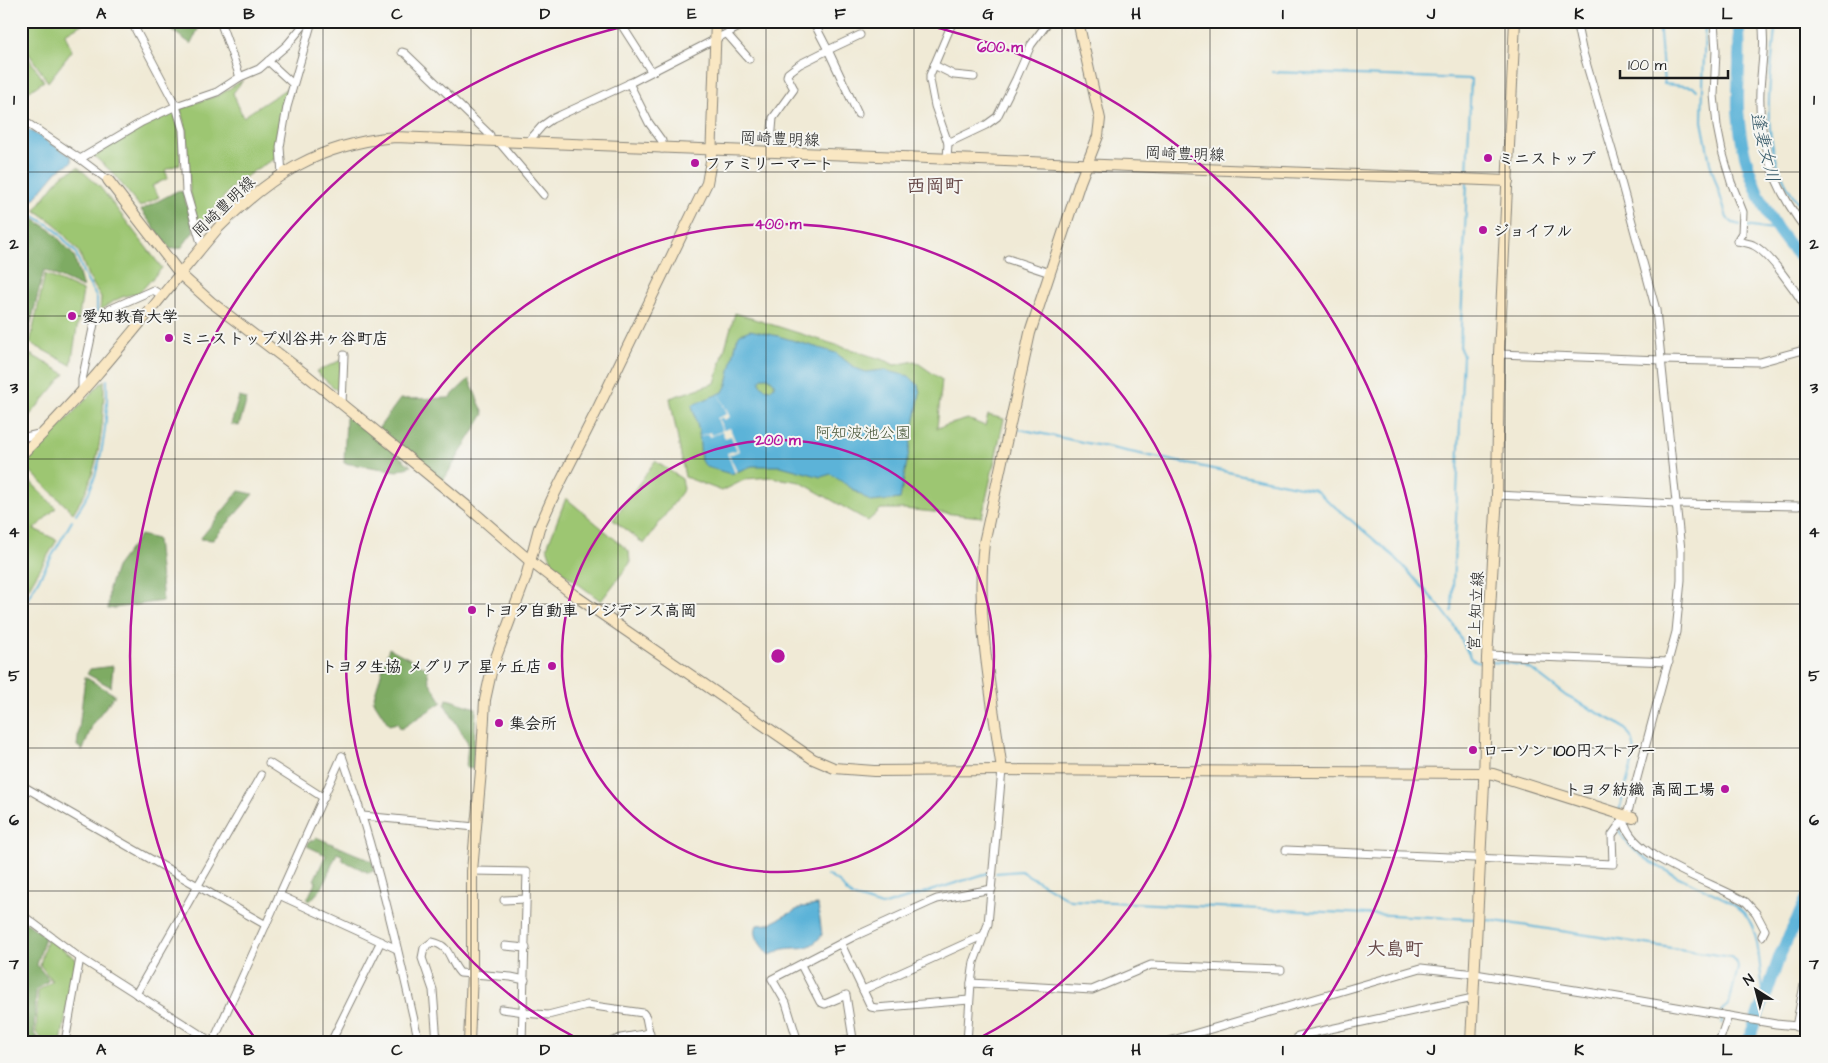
<svg xmlns="http://www.w3.org/2000/svg" width="1828" height="1063" font-family="'Architects Daughter','Klee One',sans-serif">
	<style>
		.green { fill: #9dc672; stroke: #5c7147 }
		.forest { fill: #7eab64; stroke: #4d6440 }
		.water { fill: #5bb3d8; stroke: #3c687a; fill-rule: evenodd }
		.pier { fill: #f0ead6 }
		.lines { fill: none; stroke-linecap: round; stroke-linejoin: round }
		.stream { stroke: #5bb3d8; stroke-width: 2 }
		.river { stroke: #5bb3d8; stroke-width: 12 }
		.street-casing { stroke: #868379; stroke-width: 9 }
		.secondary-casing { stroke: #868379; stroke-width: 12 }
		.street { stroke: #fff; stroke-width: 7 }
		.secondary { stroke: #f9e7c3; stroke-width: 10 }
		.grid { fill: none; stroke: #1c1c1c; stroke-width: 1; stroke-opacity: 0.55 }
		.ring { fill: none; stroke: #b5179e; stroke-width: 2.5 }
		.poi-dot { fill: #b5179e; stroke: #f6f6f2; stroke-width: 2 }
		.labels { text-anchor: middle; stroke-width: 4; stroke-linejoin: round; paint-order: stroke }
		.street-label { font-size: 16px; fill: #1c1c1c; stroke: #f6f6f2 }
		.poi-label { font-size: 16px; font-weight: bold; fill: #1c1c1c; stroke: #f6f6f2; text-anchor: start }
		.park-label { font-size: 16px; fill: #49583a; stroke: #f6f6f2 }
		.water-label { font-size: 18px; font-style: italic; fill: #355867; stroke: #f6f6f2 }
		.quarter-label { font-size: 19px; font-weight: bold; fill: #664847; stroke: #f6f6f2 }
		.centre { fill: #b5179e; stroke: #f6f6f2; stroke-width: 2.5 }
		.ring-label { font-size: 15px; text-anchor: middle; font-weight: bold; fill: #b5179e; stroke: #f6f6f2; stroke-width: 4; stroke-linejoin: round; paint-order: stroke }
		.neatline { fill: none; stroke: #1c1c1c; stroke-width: 2 }
		.grid-label { font-size: 16px; text-anchor: middle; font-weight: bold; fill: #1c1c1c }
	</style>
	<rect width="100%" height="100%" fill="#f6f6f2"/>
	<filter id="ink" filterUnits="userSpaceOnUse"><feTurbulence type="fractalNoise" baseFrequency=".02" numOctaves="2"/><feDisplacementMap in="SourceGraphic" scale="10" xChannelSelector="R" yChannelSelector="G"/><feConvolveMatrix kernelMatrix="1 2 1 2 8 2 1 2 1" color-interpolation-filters="sRGB"/></filter>
	<filter id="wash" filterUnits="userSpaceOnUse"><feTurbulence type="fractalNoise" baseFrequency=".0096" numOctaves="4" result="noise"/><feDisplacementMap in="SourceGraphic" scale="20" xChannelSelector="R" yChannelSelector="G"/><feGaussianBlur stdDeviation="1.12" result="paint"/><feColorMatrix in="noise" values="0 0 0 0 0 0 0 0 0 0 0 0 0 0 0 0 0 1.4 0 .05"/><feComposite in="paint" operator="in"/></filter>
	<g filter="url(#wash)">
		<rect width="100%" height="100%" fill="#f0ead6"/>
		<!-- green -->
		<g class="green">
			<path d="M21 21H87L65 34 72 51 48 82 21 42Z"/>
			<path d="M22 48 44 81 21 97V49Z"/>
			<path d="M243 80 233 93 243 117 289 87C282 109 275 135 277 158L258 168 233 186 199 227 190 191 186 130 180 108 219 95Z"/>
			<path d="M174 111 179 130 180 164 165 170 168 178 152 186 159 197 140 207 113 173 93 155 142 125Z"/>
			<path d="M78 167 100 187 162 268 138 294C124 294 110 302 100 311L101 297 88 276 79 252 55 224 35 210 61 176Z"/>
			<path d="M45 274 83 291 71 365 30 343Z"/>
			<path d="M735 313 887 361 894 365 915 361 942 380 937 428 968 419 985 426 988 415 1004 419 982 517 904 509H881L868 521 800 482 770 477 746 479 722 491 685 477 670 398 715 383Z"/>
			<path d="M21 349 65 374 25 421 21 422Z"/>
			<path d="M341 360 339 392 316 372Z"/>
			<path d="M104 380C104 416 101 453 88 486 84 496 78 505 73 513L24 465Z"/>
			<path d="M655 461 682 479 684 489 644 544 613 520Z"/>
			<path d="M21 472 56 508 34 529 57 540 21 601Z"/>
			<path d="M566 498 629 551 630 563 601 601 553 565 547 547Z"/>
			<path d="M47 937 76 959 61 1042H45L36 1033 38 991 52 981 40 965Z"/>
		</g>
		<!-- forest -->
		<g class="forest">
			<path d="M166 21H200L201 23 191 44 167 27Z"/>
			<path d="M177 191 183 192 194 231 181 248 170 249 141 210Z"/>
			<path d="M32 218 51 230 74 256 83 288 44 270 25 347 21 345V226L24 227Z"/>
			<path d="M469 379 484 414 443 481 378 429 400 399 449 398Z"/>
			<path d="M239 397 247 399 239 426 231 424Z"/>
			<path d="M349 416 411 466 397 471 344 463 346 418Z"/>
			<path d="M239 491 253 494 213 540 200 539Z"/>
			<path d="M140 535 157 539 163 601 108 609 109 588 116 567Z"/>
			<path d="M389 648 427 668 429 681 442 702 401 729 397 723 389 725 373 700Z"/>
			<path d="M113 666 111 687 87 674 90 669Z"/>
			<path d="M85 677 115 695 93 723 83 750 77 746Z"/>
			<path d="M447 699 476 708 473 769 466 768 468 743 445 705Z"/>
			<path d="M316 837 372 861 375 870 369 873 342 860 343 856 337 853 322 888 310 901 307 900 316 881 314 880 326 855 307 846 310 840H313Z"/>
			<path d="M21 919 45 936 37 965 49 980 36 990 34 1034 42 1042H21Z"/>
		</g>
		<!-- water -->
		<g class="water">
			<path d="M21 125 71 156 72 162 57 171 29 205H26L24 208 27 210 21 214Z"/>
			<path d="M750 330 778 336 836 353 855 368 866 372 883 370 909 376 918 385 920 393 900 499 871 502 831 474 821 477 781 466H752L731 474 707 467 701 461 699 432 692 405 723 392 727 384 737 339 740 334ZM764 377H768L774 382V386L770 390 765 389 760 384V380Z"/>
			<path d="M818 905 822 935C808 952 803 946 784 949 779 950 775 954 769 955 762 947 752 936 757 925L769 924 802 907Z"/>
		</g>
		<!-- pier -->
		<path class="pier" d="M718 393 730 417 724 420 723 417 719 419 723 430 730 428 739 451 729 455 737 472 735 473 727 453 737 450 731 436 725 438 722 432 709 437 708 434 697 437 710 432 711 435 722 431 717 418 727 414Z"/>
		<g class="lines">
			<!-- stream -->
			<g class="stream">
				<path d="M1659 21 1664 84 1694 87 1697 90"/>
				<path d="M1705 21 1702 121 1710 163 1727 218 1733 223 1740 225"/>
				<path d="M1774 21 1775 30C1770 85 1760 131 1785 182 1791 194 1799 204 1807 215"/>
				<path d="M1272 72 1471 79 1467 175"/>
				<path d="M26 211 54 228 76 253 84 275 97 298V315"/>
				<path d="M1745 226 1779 231"/>
				<path d="M1019 429 1315 490 1396 558 1441 608 1454 625 1471 659 1477 661 1483 662"/>
				<path d="M76 514C81 506 88 497 91 487 104 453 108 416 107 380"/>
				<path d="M21 610 72 521"/>
				<path d="M1452 611 1463 355 1460 349 1467 182"/>
				<path d="M1490 662 1508 663 1521 665 1532 670 1566 696 1619 724 1627 731 1633 741 1635 752 1619 811"/>
				<path d="M1619 830C1633 861 1687 880 1717 895 1728 901 1740 906 1747 917 1762 939 1758 974 1765 999"/>
				<path d="M996 873 1021 871 1070 900 1475 919"/>
				<path d="M827 875 840 883 846 891 853 897 882 906 991 872"/>
				<path d="M1482 919 1731 957 1737 963 1738 968 1729 1004 1722 1010 1721 1019 1722 1023"/>
			</g>
			<!-- river -->
			<g class="river">
				<path d="M1738 21C1742 50 1737 79 1738 109 1740 152 1755 195 1778 230 1787 243 1797 254 1807 266"/>
				<path d="M1748 1042 1759 1011 1765 999 1780 955 1807 898"/>
			</g>
		</g>
	</g>
	<g filter="url(#ink)">
		<g class="lines">
			<defs>
				<g id="street">
					<path d="M131 21 176 106 183 130 186 192 202 246"/>
					<path d="M220 21 240 77"/>
					<path d="M619 21 651 71"/>
					<path d="M813 21 828 50 860 35"/>
					<path d="M1576 21 1582 49 1617 167 1656 310 1681 550V580L1676 632 1625 823C1632 858 1717 884 1746 902L1756 913 1765 930 1762 936"/>
					<path d="M1714 21 1716 51 1714 95 1717 126 1722 151 1731 182 1743 212 1742 233 1737 241C1742 242 1748 243 1753 245 1769 252 1797 293 1807 309"/>
					<path d="M1762 21C1766 44 1761 68 1760 91 1758 143 1775 190 1807 231"/>
					<path d="M727 34 749 59"/>
					<path d="M402 52 405 53 490 135 489 141"/>
					<path d="M268 61 293 84"/>
					<path d="M934 65 954 75 974 77"/>
					<path d="M629 83 649 123 662 141V149"/>
					<path d="M21 119 80 159 108 180"/>
					<path d="M499 142 544 195"/>
					<path d="M527 143 542 126 552 119 628 84 751 21"/>
					<path d="M948 143 986 125 997 117 1016 79 1031 45 1049 21"/>
					<path d="M770 153 773 118 794 89 787 76 788 73 800 64 828 50 858 114"/>
					<path d="M80 159 142 122 176 106 217 92 240 77 259 69 287 45 307 21"/>
					<path d="M947 159 948 143 935 106 930 80V75L953 21"/>
					<path d="M282 174 280 147 287 107 312 21"/>
					<path d="M1008 259 1050 273"/>
					<path d="M1499 354 1661 360 1760 362 1807 349"/>
					<path d="M82 392V380L95 319 108 310 153 290 163 296"/>
					<path d="M342 404 344 355"/>
					<path d="M21 438 43 433"/>
					<path d="M1497 495 1676 504 1798 506"/>
					<path d="M1487 655 1669 662"/>
					<path d="M342 756C375 849 397 945 419 1042"/>
					<path d="M269 763 324 798"/>
					<path d="M21 785 266 925"/>
					<path d="M363 816 475 827"/>
					<path d="M1286 850 1613 864 1612 835 1625 817"/>
					<path d="M472 871 527 872 522 1042"/>
					<path d="M279 895 397 949"/>
					<path d="M504 900 526 899"/>
					<path d="M21 914 80 958 212 1042"/>
					<path d="M841 944 871 1007 876 1008 969 1000"/>
					<path d="M505 946 526 948"/>
					<path d="M801 965 820 1002 825 1004 846 995 853 1039 829 1042"/>
					<path d="M971 983 1092 990 1151 965 1281 970"/>
					<path d="M863 990 984 935"/>
					<path d="M136 994 261 775"/>
					<path d="M502 1009 524 1012"/>
					<path d="M524 1013 548 1015 587 1005 643 1013 646 1017 651 1042"/>
					<path d="M1796 1027 1807 969"/>
					<path d="M1298 1036 1473 998"/>
					<path d="M65 1042 80 958"/>
					<path d="M213 1042 342 756"/>
					<path d="M331 1042 381 941"/>
					<path d="M437 1042 433 990 422 958 424 948 432 942C452 946 448 960 460 973L511 977 525 980"/>
					<path d="M611 1042 621 1038 650 1033"/>
					<path d="M798 1042 786 1003 772 979 853 937 930 902 937 899 992 889"/>
					<path d="M967 1042 971 983 974 962 988 924 1002 770"/>
					<path d="M1166 1042 1421 968 1475 974 1606 995 1776 1024 1807 1027"/>
					<path d="M1719 1042 1728 1016"/>
					<path d="M1804 1042V1027"/>
				</g>
				<g id="secondary">
					<path d="M108 180 181 275 211 302 305 374 373 429 468 507 530 561 574 595 813 759 834 768 874 771 1002 770 1484 773 1493 774 1633 818"/>
					<path d="M21 455C94 385 153 305 218 228 271 175 319 144 395 137L1508 181"/>
					<path d="M1002 770C992 695 975 618 984 543L1030 333 1080 182 1098 136 1100 119 1078 21"/>
					<path d="M469 1042 472 973V871L481 771 485 700 492 668 526 577 539 528 552 499 597 410 707 183 711 161 716 21"/>
					<path d="M1471 1042 1484 783 1487 658 1497 495 1499 354 1515 21"/>
				</g>
			</defs>
			<!-- street casing -->
			<use href="#street" class="street-casing"/>
			<!-- secondary casing -->
			<use href="#secondary" class="secondary-casing"/>
			<!-- street -->
			<use href="#street" class="street"/>
			<!-- secondary -->
			<use href="#secondary" class="secondary"/>
		</g>
	</g>
	<!-- grid -->
	<path class="grid" d="M175 21V1042M323 21V1042M471 21V1042M618 21V1042M766 21V1042M914 21V1042M1062 21V1042M1210 21V1042M1357 21V1042M1505 21V1042M1653 21V1042M21 172H1807M21 316H1807M21 459H1807M21 604H1807M21 748H1807M21 891H1807"/>
	<!-- distance rings -->
	<g class="ring">
		<circle cx="778" cy="656" r="216"/>
		<path d="M582 1041A432 432 0 1 1 974 1041"/>
		<path d="M257 1041A648 648 0 0 1 643 22M913 22A648 648 0 0 1 1299 1041"/>
	</g>
	<!-- markers -->
	<g class="poi-dot">
		<circle cx="1488" cy="158" r="5"/>
		<circle cx="695" cy="163" r="5"/>
		<circle cx="1483" cy="230" r="5"/>
		<circle cx="72" cy="316" r="5"/>
		<circle cx="169" cy="338" r="5"/>
		<circle cx="472" cy="610" r="5"/>
		<circle cx="552" cy="666" r="5"/>
		<circle cx="499" cy="723" r="5"/>
		<circle cx="1473" cy="750" r="5"/>
		<circle cx="1725" cy="789" r="5"/>
	</g>
	<g class="labels">
		<!-- street labels -->
		<g class="street-label">
			<text transform="translate(780 138) rotate(2)" y="6">岡崎豊明線</text>
			<text transform="translate(1185 153) rotate(2)" y="6">岡崎豊明線</text>
			<text transform="translate(223 206) rotate(-44)" y="6">岡崎豊明線</text>
			<text transform="translate(1475 611) rotate(-87)" y="6">宮上知立線</text>
		</g>
		<!-- poi labels -->
		<g class="poi-label">
			<text x="1498" y="164">ミニストップ</text>
			<text x="705" y="169">ファミリーマート</text>
			<text x="1493" y="236">ジョイフル</text>
			<text x="82" y="322">愛知教育大学</text>
			<text x="179" y="344">ミニストップ刈谷井ヶ谷町店</text>
			<text x="482" y="616">トヨタ自動車 レジデンス高岡</text>
			<text x="542" y="672" text-anchor="end">トヨタ生協 メグリア 星ヶ丘店</text>
			<text x="509" y="729">集会所</text>
			<text x="1483" y="756">ローソン 100円ストアー</text>
			<text x="1715" y="795" text-anchor="end">トヨタ紡織 高岡工場</text>
		</g>
		<!-- park labels -->
		<g class="park-label">
			<text x="863" y="438">阿知波池公園</text>
		</g>
		<!-- water labels -->
		<g class="water-label">
			<text transform="translate(1765 147) rotate(76)" y="6">逢妻女川</text>
		</g>
		<!-- quarter labels -->
		<g class="quarter-label">
			<text x="935" y="192">西岡町</text>
			<text x="1395" y="955">大島町</text>
		</g>
	</g>
	<circle cx="778" cy="656" r="8" class="centre"/>
	<g class="ring-label">
		<text x="1000" y="52">600 m</text>
		<text x="778" y="229">400 m</text>
		<text x="778" y="445">200 m</text>
	</g>
	<!-- margin -->
	<rect width="1828" height="1063" fill="none" stroke="#f6f6f2" stroke-width="55"/>
	<!-- north arrow -->
	<g transform="translate(1756 990) rotate(324)" stroke="#f6f6f2" stroke-width="4" paint-order="stroke">
	<path d="M0-4L9 19L0 12L-9 19Z" fill="#1c1c1c"/>
	<text y="-8" font-size="14" font-weight="bold" text-anchor="middle" fill="#1c1c1c">N</text>
	</g>
	<!-- scale -->
	<path d="M1620 70v8h108v-8" fill="none" stroke="#1c1c1c" stroke-width="2.5"/>
	<text x="1628" y="70" font-size="15" fill="#1c1c1c" stroke="#f6f6f2" stroke-width="4" paint-order="stroke">100 m</text>
	<rect x="28" y="28" width="1772" height="1008" class="neatline"/>
	<g class="grid-label">
		<text x="101" y="19">A</text>
		<text x="249" y="19">B</text>
		<text x="397" y="19">C</text>
		<text x="545" y="19">D</text>
		<text x="692" y="19">E</text>
		<text x="840" y="19">F</text>
		<text x="988" y="19">G</text>
		<text x="1136" y="19">H</text>
		<text x="1283" y="19">I</text>
		<text x="1431" y="19">J</text>
		<text x="1579" y="19">K</text>
		<text x="1727" y="19">L</text>
		<text x="14" y="105">1</text>
		<text x="1814" y="105">1</text>
		<text x="14" y="249">2</text>
		<text x="1814" y="249">2</text>
		<text x="14" y="393">3</text>
		<text x="1814" y="393">3</text>
		<text x="14" y="537">4</text>
		<text x="1814" y="537">4</text>
		<text x="14" y="681">5</text>
		<text x="1814" y="681">5</text>
		<text x="14" y="825">6</text>
		<text x="1814" y="825">6</text>
		<text x="14" y="969">7</text>
		<text x="1814" y="969">7</text>
		<text x="101" y="1055">A</text>
		<text x="249" y="1055">B</text>
		<text x="397" y="1055">C</text>
		<text x="545" y="1055">D</text>
		<text x="692" y="1055">E</text>
		<text x="840" y="1055">F</text>
		<text x="988" y="1055">G</text>
		<text x="1136" y="1055">H</text>
		<text x="1283" y="1055">I</text>
		<text x="1431" y="1055">J</text>
		<text x="1579" y="1055">K</text>
		<text x="1727" y="1055">L</text>
	</g>
</svg>
